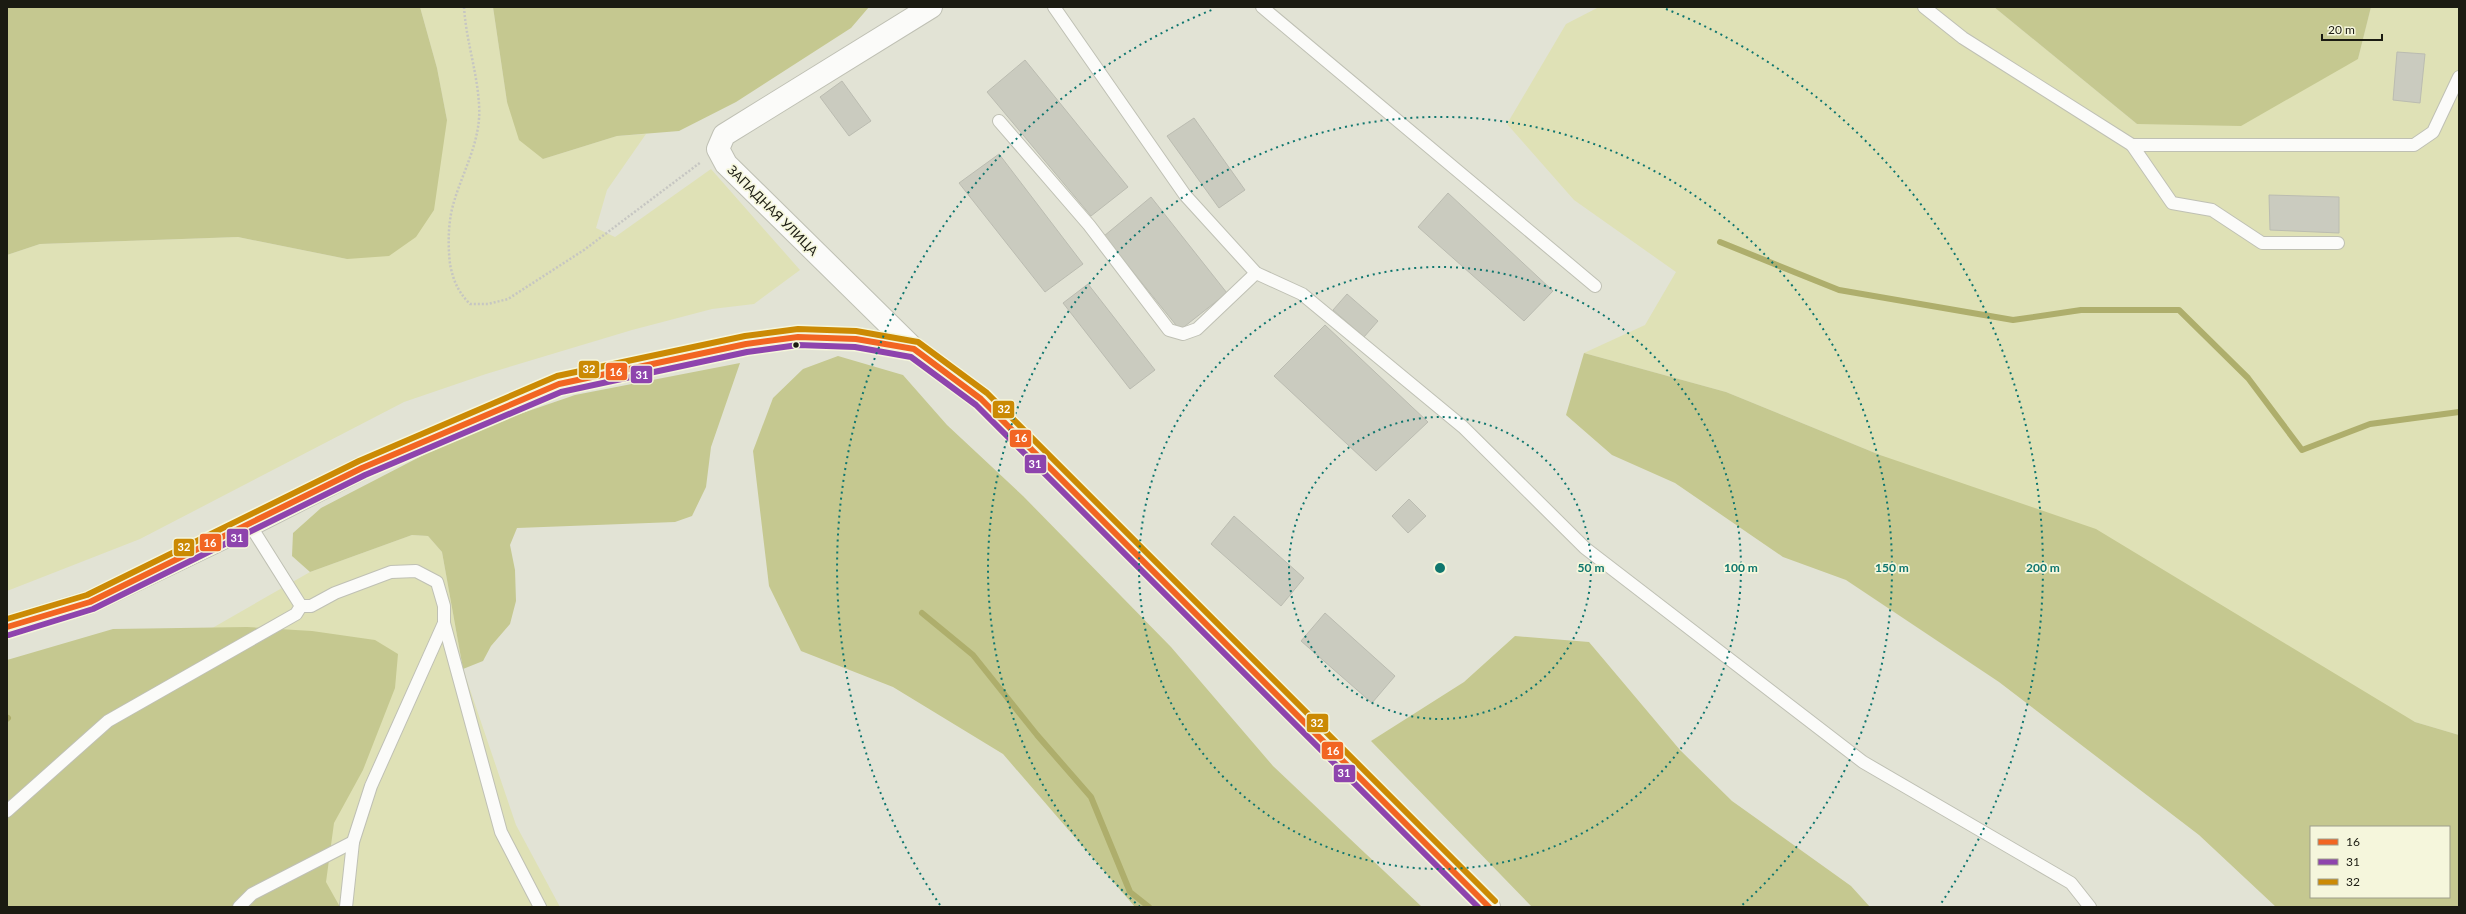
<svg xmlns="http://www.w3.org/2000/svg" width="2466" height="914" font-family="Lato,sans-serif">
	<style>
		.green { fill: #dfe1b6 }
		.forest { fill: #c5c890; fill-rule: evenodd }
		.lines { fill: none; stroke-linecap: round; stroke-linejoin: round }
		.stream { stroke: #aeae6c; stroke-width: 6 }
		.building { fill: #cacbbf; stroke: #bbbcb1 }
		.lane-casing { stroke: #bfc0b4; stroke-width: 14 }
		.street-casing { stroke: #bfc0b4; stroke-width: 24 }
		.secondary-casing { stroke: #bfc0b4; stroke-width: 24 }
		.path { stroke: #c6c6c2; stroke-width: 2.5; stroke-dasharray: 2 2; stroke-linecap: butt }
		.lane { stroke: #fbfbf9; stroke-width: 12 }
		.street { stroke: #fbfbf9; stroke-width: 22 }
		.secondary { stroke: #f6f4f4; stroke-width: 22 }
		.bus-1-casing { stroke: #f5f6dc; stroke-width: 9 }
		.bus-2-casing { stroke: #f5f6dc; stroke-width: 9 }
		.bus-3-casing { stroke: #f5f6dc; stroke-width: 9 }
		.bus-1 { stroke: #f26522; stroke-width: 6 }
		.bus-2 { stroke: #8e44ad; stroke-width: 6 }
		.bus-3 { stroke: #cb8a04; stroke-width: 6 }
		.ring { fill: none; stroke: #0f766e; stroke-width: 2; stroke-dasharray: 2 4 }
		.bus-dot { fill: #1b1b12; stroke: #f5f6dc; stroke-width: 1.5 }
		.labels { text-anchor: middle; stroke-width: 3.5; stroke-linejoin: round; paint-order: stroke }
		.street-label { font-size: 13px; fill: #1b1b12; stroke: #f5f6dc }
		.centre { fill: #0f766e; stroke: #f5f6dc; stroke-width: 2 }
		.ring-label { font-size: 12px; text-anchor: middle; font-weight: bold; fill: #0f766e; stroke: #f5f6dc; stroke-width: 3.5; stroke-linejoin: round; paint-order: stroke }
		.line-badge { stroke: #f5f6dc; stroke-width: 1.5 }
		.badge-label { font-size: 11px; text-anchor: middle; font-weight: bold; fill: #fff }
	</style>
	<rect width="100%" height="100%" fill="#e2e3d5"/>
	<!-- green -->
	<g class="green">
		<path d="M420 7H493L507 102 543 159 617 136 646 134 607 190 596 228 615 237 711 169 800 270 754 304 712 309 632 330 486 374 404 402 140 539 7 591V255L40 244 238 237 347 259 447 120 437 68Z"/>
		<path d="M1599 7H1994L2137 124 2358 59 2371 7H2459V735L2415 722 1880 455 1726 392 1584 353 1645 325 1676 272 1574 200 1507 124 1566 24Z"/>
		<path d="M412 535 428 536 442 552 463 669 516 825 560 907H7L174 650 310 572Z"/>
	</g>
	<!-- forest -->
	<g class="forest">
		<path d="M7 7H420L437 68 447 120 434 210 416 237 389 256 347 259 238 237 40 244 7 255Z"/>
		<path d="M493 7H869L851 28 736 102 679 131 617 136 543 159 519 140 507 102Z"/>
		<path d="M1994 7H2371L2358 59 2241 126 2137 124Z"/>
		<path d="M1584 353 1726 392 1880 455 2096 529 2415 722 2459 735V907H2276L2199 835 1999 682 1846 580 1783 557 1675 483 1612 455 1566 415ZM2311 827H2449V897H2311Z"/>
		<path d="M838 356 903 375 947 425 1023 496 1171 647 1273 766 1422 907H1135L1003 754 893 687 801 651 769 586 753 451 773 398 803 369Z"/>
		<path d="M740 363 711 447 706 487 692 516 675 522 517 528 510 545 515 570 516 601 510 624 491 646 483 661 463 669 442 552 428 536 412 535 310 572 292 556 293 533 321 508 433 450 511 417 575 395Z"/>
		<path d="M247 627 312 631 375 640 398 654 395 688 363 770 334 823 326 882 340 907H7V660L113 629Z"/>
		<path d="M1515 636 1589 642 1680 750 1732 801 1851 886 1870 907H1532L1371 741 1464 682Z"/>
	</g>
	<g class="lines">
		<!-- stream -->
		<g class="stream">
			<path d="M1720 242 1839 290 2013 320 2081 310H2179L2248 378 2302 450 2370 424 2459 412"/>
			<path d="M922 613 973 655 1037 735 1091 797 1130 892 1149 907"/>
			<path d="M7 719 8 718"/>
		</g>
	</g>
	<!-- building -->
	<g class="building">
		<path d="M2397 52 2425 54 2420 103 2393 100Z"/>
		<path d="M1025 60 1128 187 1091 216 987 92Z"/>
		<path d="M842 81 871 121 849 136 820 97Z"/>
		<path d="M1194 118 1245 190 1219 208 1167 136Z"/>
		<path d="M999 154 1083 264 1045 292 959 183Z"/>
		<path d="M1448 193 1553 291 1524 321 1418 227Z"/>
		<path d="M2269 195 2339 197V233L2270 230Z"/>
		<path d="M1151 197 1227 293 1180 330 1104 236Z"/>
		<path d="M1088 284 1155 370 1130 389 1063 303Z"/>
		<path d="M1347 294 1378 321 1364 337 1333 310Z"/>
		<path d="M1325 325 1428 422 1376 471 1274 376Z"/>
		<path d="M1409 499 1426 516 1408 533 1392 516Z"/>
		<path d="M1234 516 1304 578 1281 606 1211 544Z"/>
		<path d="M1325 613 1395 676 1372 703 1301 641Z"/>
	</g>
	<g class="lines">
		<defs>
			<g id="lane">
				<path d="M1054 7 1185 195 1256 273 1302 294 1463 427 1585 548 1863 762 2071 883 2090 907"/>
				<path d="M1262 7 1595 286"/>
				<path d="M1924 7 1963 38 2132 145H2414L2433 132 2459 77"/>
				<path d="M999 121 1089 225 1169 330 1183 334 1197 329 1256 273"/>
				<path d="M2132 145 2172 203 2212 210 2262 243H2338"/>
				<path d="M301 606H311L335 593 391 572 416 571 437 582 444 606V623L371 786 353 842 346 907"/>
				<path d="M444 623 501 832 540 907"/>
				<path d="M7 811 108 721 296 614 301 606 250 525"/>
				<path d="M239 907 252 894 353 842"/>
			</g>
			<path id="street" d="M914 349 726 164 718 149 724 135 931 7"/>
			<path id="secondary" d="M7 627 90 602 250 525 362 468 559 384 746 344 798 337 856 339 914 349 981 399 1489 907"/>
		</defs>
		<!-- lane casing -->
		<use href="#lane" class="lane-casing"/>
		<!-- street casing -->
		<use href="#street" class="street-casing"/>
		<!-- secondary casing -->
		<use href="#secondary" class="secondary-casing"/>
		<!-- path -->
		<path class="path" d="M464 7C466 40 477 71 479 104 482 142 461 173 452 209 448 227 448 246 450 264 453 280 458 292 470 304H488L508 299 584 250 701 162"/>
		<!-- lane -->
		<use href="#lane" class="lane"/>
		<!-- street -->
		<use href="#street" class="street"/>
		<!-- secondary -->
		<use href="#secondary" class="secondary"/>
		<defs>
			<path id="bus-1" d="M7 627 90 602 362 468 559 384 746 344 798 337 856 339 914 349 981 399 1489 907"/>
			<path id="bus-2" d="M9 635 93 609 365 475 561 392 747 352 798 345 855 347 911 357 976 405 1478 907"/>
			<path id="bus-3" d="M7 619 87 595 359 461 557 376 745 336 798 329 856 331 918 342 987 393 1495 901"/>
		</defs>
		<!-- bus-1 casing -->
		<use href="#bus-1" class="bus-1-casing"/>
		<!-- bus-2 casing -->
		<use href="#bus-2" class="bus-2-casing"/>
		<!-- bus-3 casing -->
		<use href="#bus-3" class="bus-3-casing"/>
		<!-- bus-1 -->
		<use href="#bus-1" class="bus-1"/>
		<!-- bus-2 -->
		<use href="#bus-2" class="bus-2"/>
		<!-- bus-3 -->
		<use href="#bus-3" class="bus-3"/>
	</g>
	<!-- distance rings -->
	<g class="ring">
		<circle cx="1440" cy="568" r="151"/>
		<circle cx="1440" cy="568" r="301"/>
		<path d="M1140 907A452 452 0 1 1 1740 907"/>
		<path d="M940 905A603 603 0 0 1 1214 9M1666 9A603 603 0 0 1 1940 905"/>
	</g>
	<!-- markers -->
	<circle class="bus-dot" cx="796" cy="345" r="3.5"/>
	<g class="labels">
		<!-- street labels -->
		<g class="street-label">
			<text transform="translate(773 210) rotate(45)" y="5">ЗАПАДНАЯ УЛИЦА</text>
		</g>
	</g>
	<circle cx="1440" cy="568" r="6" class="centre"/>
	<g class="ring-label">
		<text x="1591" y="572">50 m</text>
		<text x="1741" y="572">100 m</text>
		<text x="1892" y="572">150 m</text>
		<text x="2043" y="572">200 m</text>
	</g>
	<g class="line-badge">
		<rect x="578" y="360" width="22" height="19" rx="4" fill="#cb8a04"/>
		<rect x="605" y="362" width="23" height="19" rx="4" fill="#f26522"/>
		<rect x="630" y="365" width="23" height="19" rx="4" fill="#8e44ad"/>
		<rect x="992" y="400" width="23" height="19" rx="4" fill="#cb8a04"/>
		<rect x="1009" y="429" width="23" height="19" rx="4" fill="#f26522"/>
		<rect x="1024" y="454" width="23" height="20" rx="4" fill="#8e44ad"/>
		<rect x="226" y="528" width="23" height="20" rx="4" fill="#8e44ad"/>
		<rect x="199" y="533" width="23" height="19" rx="4" fill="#f26522"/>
		<rect x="173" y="538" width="22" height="19" rx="4" fill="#cb8a04"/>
		<rect x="1306" y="713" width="23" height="20" rx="4" fill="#cb8a04"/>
		<rect x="1321" y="741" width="23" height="19" rx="4" fill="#f26522"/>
		<rect x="1333" y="764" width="23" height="19" rx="4" fill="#8e44ad"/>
	</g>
	<g class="badge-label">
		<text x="589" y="373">32</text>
		<text x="616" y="376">16</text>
		<text x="642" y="379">31</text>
		<text x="1004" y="413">32</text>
		<text x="1021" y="442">16</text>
		<text x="1035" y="468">31</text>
		<text x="237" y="542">31</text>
		<text x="210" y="547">16</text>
		<text x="184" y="551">32</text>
		<text x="1317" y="727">32</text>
		<text x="1333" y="755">16</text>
		<text x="1344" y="777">31</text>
	</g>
	<!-- border -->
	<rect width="2466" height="914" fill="none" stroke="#1b1b12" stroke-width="16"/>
	<!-- legend -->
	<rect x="2310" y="826" width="140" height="72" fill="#f5f6dc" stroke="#9e9e8b"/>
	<rect x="2318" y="839" width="20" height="6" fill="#f26522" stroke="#9e9e8b"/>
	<text x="2346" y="846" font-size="12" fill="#1b1b12">16</text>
	<rect x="2318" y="859" width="20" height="6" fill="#8e44ad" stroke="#9e9e8b"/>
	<text x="2346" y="866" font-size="12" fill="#1b1b12">31</text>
	<rect x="2318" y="879" width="20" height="6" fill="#cb8a04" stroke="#9e9e8b"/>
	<text x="2346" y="886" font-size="12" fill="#1b1b12">32</text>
	<!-- scale -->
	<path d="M2322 34v6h60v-6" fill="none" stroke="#1b1b12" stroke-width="2"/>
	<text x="2328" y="34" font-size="12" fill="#1b1b12" stroke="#f5f6dc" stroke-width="3" paint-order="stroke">20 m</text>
</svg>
